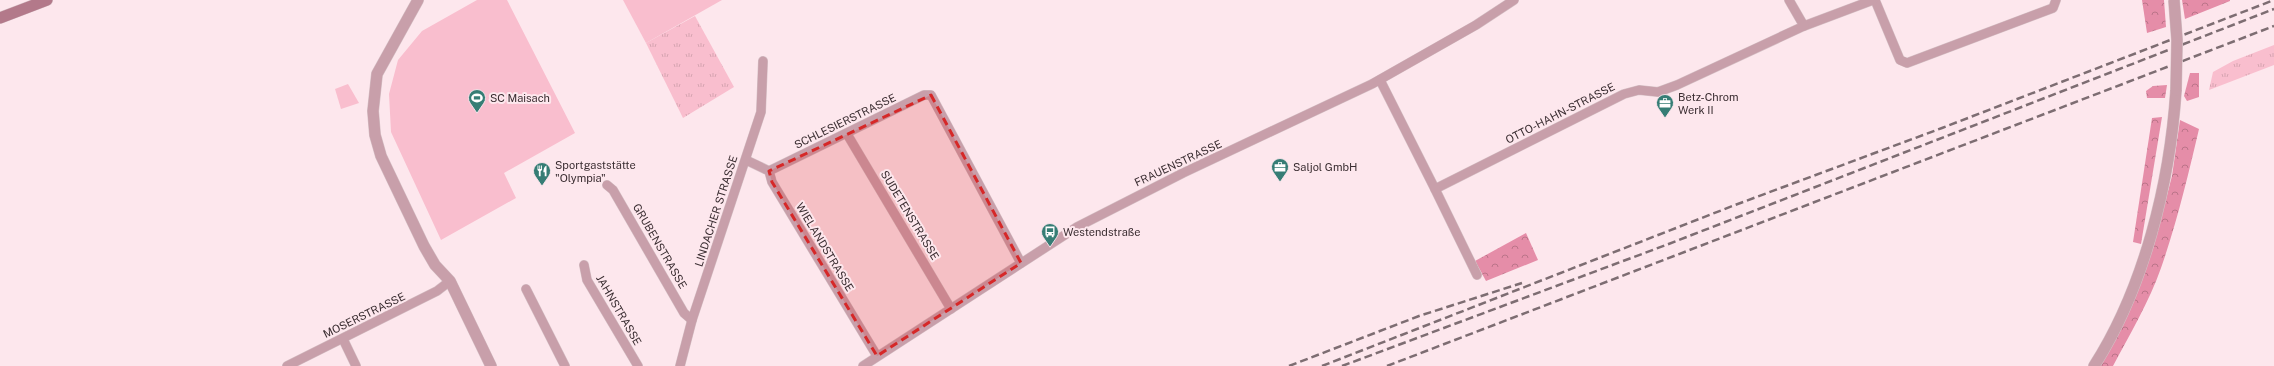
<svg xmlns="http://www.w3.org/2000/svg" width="2274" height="366" font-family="'Public Sans',sans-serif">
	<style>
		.grass { fill: url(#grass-tufts) }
		.forest { fill: url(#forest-crowns) }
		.green { fill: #f9bece }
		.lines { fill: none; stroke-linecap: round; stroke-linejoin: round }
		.minor-casing { stroke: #d6c2c7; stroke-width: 10 }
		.tertiary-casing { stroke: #d6c2c7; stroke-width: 12 }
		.secondary-casing { stroke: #d6c2c7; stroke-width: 12 }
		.minor { stroke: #c89faa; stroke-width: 9 }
		.tertiary { stroke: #c89faa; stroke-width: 11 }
		.secondary { stroke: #b3798a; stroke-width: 11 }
		.rail { stroke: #7d6d72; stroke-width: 2.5; stroke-dasharray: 8 4; stroke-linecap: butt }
		.tertiary-bridge-casing { stroke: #d6c2c7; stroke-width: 12; stroke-linecap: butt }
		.tertiary-bridge { stroke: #c89faa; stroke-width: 11 }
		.marked { fill: #d62828; fill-opacity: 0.2; stroke: #d62828; stroke-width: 3; stroke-dasharray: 8 5; stroke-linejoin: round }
		.labels { text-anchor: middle; stroke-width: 4; stroke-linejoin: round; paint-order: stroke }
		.poi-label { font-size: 11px; fill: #3a2d31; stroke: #fde7ed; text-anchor: start }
		.street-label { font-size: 11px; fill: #3a2d31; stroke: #fde7ed }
	</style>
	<defs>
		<pattern id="grass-tufts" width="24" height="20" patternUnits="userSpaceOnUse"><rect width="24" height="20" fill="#f9bece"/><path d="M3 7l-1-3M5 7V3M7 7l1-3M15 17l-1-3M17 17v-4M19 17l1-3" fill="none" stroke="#d6a4b1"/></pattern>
		<pattern id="forest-crowns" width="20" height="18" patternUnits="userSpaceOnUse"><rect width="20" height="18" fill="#e58da8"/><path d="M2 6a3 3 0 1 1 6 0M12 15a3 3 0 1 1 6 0" fill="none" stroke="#bb7489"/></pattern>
	</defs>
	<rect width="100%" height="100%" fill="#fde7ed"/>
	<!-- grass -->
	<g class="grass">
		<path d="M695 16 734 87 683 118 646 43Z"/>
		<path d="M2274 45V65L2209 90 2213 72 2233 61Z"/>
	</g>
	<!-- forest -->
	<g class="forest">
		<path d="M2142 0H2164L2166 27 2147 33Z"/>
		<path d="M2182 0H2230V1L2185 19Z"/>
		<path d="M2190 73H2199V97L2187 101 2184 96Z"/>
		<path d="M2167 85 2165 98H2147L2146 91 2153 86Z"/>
		<path d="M2162 117 2141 244 2133 242 2152 118Z"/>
		<path d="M2180 120 2199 129C2188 176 2177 222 2161 268 2149 302 2130 334 2113 366H2099L2153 248 2172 176Z"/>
		<path d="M1526 233 1538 260 1486 281 1475 261Z"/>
	</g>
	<!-- green -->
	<g class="green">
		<path d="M477 0H507L575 133 504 173 516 198 441 240 391 132 389 94 398 60 422 31Z"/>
		<path d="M623 0H722L646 43Z"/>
		<path d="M348 84 359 103 341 109 335 89Z"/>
	</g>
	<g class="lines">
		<defs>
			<g id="minor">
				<path d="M1875 0 1900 60 1907 63 2053 8 2056 0"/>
				<path d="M1804 26 1873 0"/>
				<path d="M1380 80 1435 189 1624 94 1639 90 1658 92 1677 85 1804 26 1789 0"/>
				<path d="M847 134 951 309"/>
				<path d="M746 160 769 171 772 182 877 356"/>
				<path d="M769 171 924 95H931L1021 263"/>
				<path d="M607 185 613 190 684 313 692 320"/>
				<path d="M1435 189 1477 275"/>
				<path d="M584 265 587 280 638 366"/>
				<path d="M526 289 565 366"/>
				<path d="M343 339 356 366"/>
				<path d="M287 366 437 291 450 281"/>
				<path d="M680 366 692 320 761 112 763 61"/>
				<path d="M863 366 1077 227 1183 173 1372 84 1476 25 1514 0"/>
			</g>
			<g id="tertiary">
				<path d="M418 0 377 74 373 111 375 135 381 156 424 246 435 265 450 281 491 366"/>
				<path d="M2094 366C2144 288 2170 183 2176 90"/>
			</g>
			<path id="secondary" d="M0 18 47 0"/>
		</defs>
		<!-- minor casing -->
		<use href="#minor" class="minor-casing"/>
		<!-- tertiary casing -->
		<use href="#tertiary" class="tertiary-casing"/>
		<!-- secondary casing -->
		<use href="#secondary" class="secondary-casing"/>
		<!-- minor -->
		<use href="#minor" class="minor"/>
		<!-- tertiary -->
		<use href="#tertiary" class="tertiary"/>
		<!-- secondary -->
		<use href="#secondary" class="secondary"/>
		<!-- rail -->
		<g class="rail">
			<path d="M1289 366 1419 316 1522 283"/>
			<path d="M1322 366 1735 205 1942 128 2274 0"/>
			<path d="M1342 366 1666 245 2274 9"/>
			<path d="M1387 366 2274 26"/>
		</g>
		<defs>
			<path id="tertiary-bridge" d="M2174 0 2177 40 2176 90"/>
		</defs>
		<!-- tertiary-bridge casing -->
		<use href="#tertiary-bridge" class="tertiary-bridge-casing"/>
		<!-- tertiary-bridge -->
		<use href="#tertiary-bridge" class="tertiary-bridge"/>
	</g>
	<!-- marked area -->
	<path class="marked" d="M931 95 1021 263 877 356 772 182 769 171Z"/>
	<!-- icons -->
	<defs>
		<symbol id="stadium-pin" viewBox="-11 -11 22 30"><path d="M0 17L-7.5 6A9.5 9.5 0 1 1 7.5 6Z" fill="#367d75" stroke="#fde7ed"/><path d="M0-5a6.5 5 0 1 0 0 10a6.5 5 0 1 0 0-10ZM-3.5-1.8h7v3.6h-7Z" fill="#fff"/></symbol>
		<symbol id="office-pin" viewBox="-11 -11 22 30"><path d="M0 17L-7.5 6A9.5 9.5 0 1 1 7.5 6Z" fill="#367d75" stroke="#fde7ed"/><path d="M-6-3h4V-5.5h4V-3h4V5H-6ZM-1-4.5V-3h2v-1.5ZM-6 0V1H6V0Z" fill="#fff"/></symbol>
		<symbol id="restaurant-pin" viewBox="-11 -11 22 30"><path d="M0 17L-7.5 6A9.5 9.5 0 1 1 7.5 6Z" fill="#367d75" stroke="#fde7ed"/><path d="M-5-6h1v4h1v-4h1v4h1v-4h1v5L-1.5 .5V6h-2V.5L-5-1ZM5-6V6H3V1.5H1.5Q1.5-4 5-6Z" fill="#fff"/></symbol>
		<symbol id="bus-pin" viewBox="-11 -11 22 30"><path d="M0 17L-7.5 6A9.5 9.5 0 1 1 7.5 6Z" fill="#367d75" stroke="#fde7ed"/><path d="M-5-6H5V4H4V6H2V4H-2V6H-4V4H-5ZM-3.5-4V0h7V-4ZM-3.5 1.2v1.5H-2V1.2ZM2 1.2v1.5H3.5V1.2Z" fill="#fff"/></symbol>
	</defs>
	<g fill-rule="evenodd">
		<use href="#stadium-pin" x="467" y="88" width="20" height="27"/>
		<use href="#office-pin" x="1655" y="93" width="20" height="27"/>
		<use href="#office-pin" x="1270" y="157" width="20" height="27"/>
		<use href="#restaurant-pin" x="532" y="161" width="20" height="27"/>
		<use href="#bus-pin" x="1040" y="222" width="20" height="27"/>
	</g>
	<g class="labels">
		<!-- poi labels -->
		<g class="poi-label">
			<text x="1678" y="101">Betz-Chrom<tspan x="1678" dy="13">Werk II</tspan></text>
			<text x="490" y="102">SC Maisach</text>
			<text x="555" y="169">Sportgaststätte<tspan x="555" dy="13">"Olympia"</tspan></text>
			<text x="1293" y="171">Saljol GmbH</text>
			<text x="1063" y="236">Westendstraße</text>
		</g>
		<!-- street labels -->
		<g class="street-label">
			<text transform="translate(1560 113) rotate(-27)" y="4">OTTO-HAHN-STRASSE</text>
			<text transform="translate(845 121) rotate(-26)" y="4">SCHLESIERSTRASSE</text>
			<text transform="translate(1178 163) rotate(-25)" y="4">FRAUENSTRASSE</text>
			<text transform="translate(716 211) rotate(-72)" y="4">LINDACHER STRASSE</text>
			<text transform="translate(910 215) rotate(59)" y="4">SUDETENSTRASSE</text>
			<text transform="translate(660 246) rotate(60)" y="4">GRUBENSTRASSE</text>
			<text transform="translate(825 247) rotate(59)" y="4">WIELANDSTRASSE</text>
			<text transform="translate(619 310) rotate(60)" y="4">JAHNSTRASSE</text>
			<text transform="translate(364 315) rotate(-26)" y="4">MOSERSTRASSE</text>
		</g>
	</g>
</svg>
